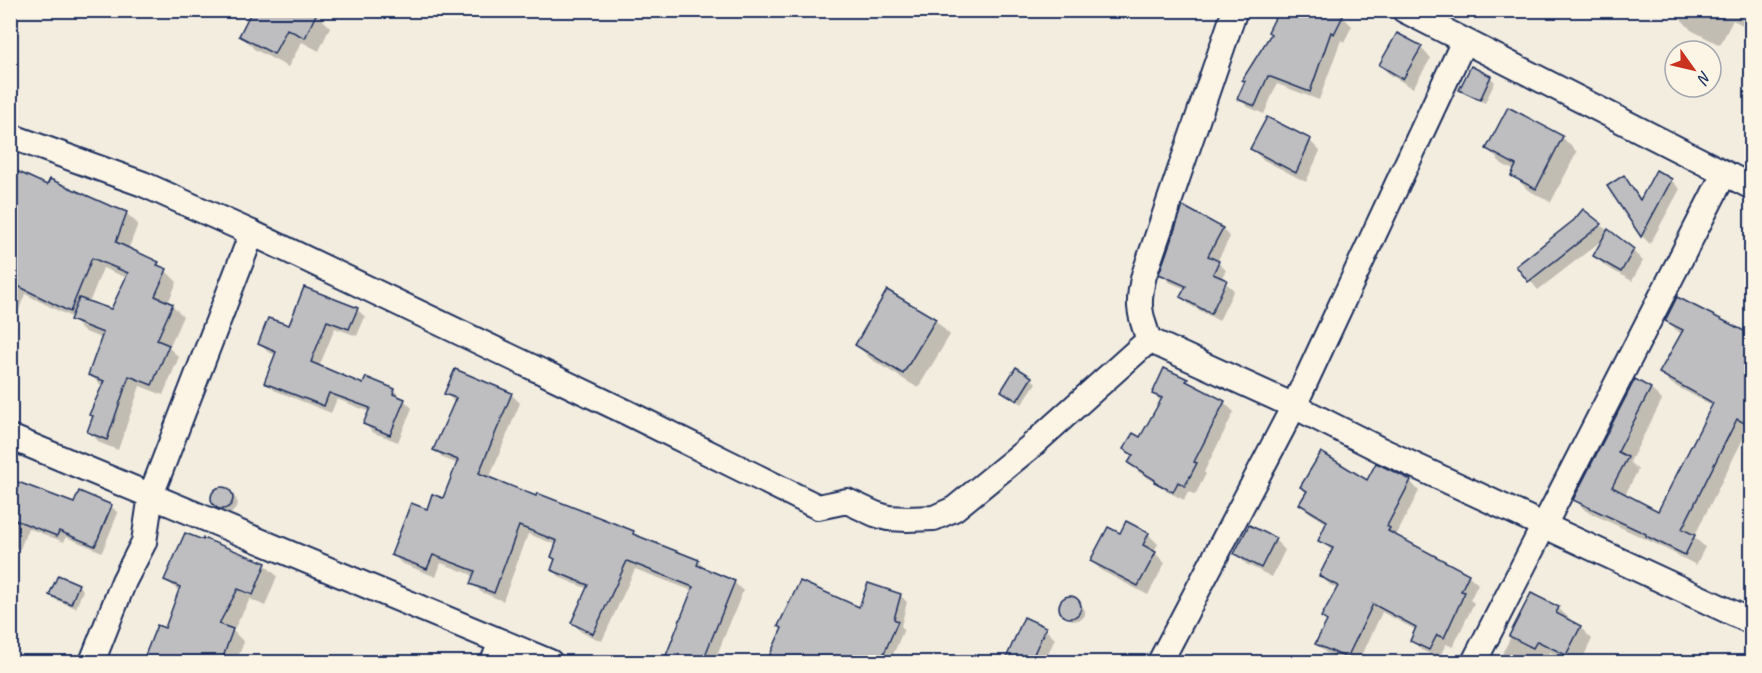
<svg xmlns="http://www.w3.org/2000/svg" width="1762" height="673" font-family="Caveat,sans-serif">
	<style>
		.shadow { fill: #0003; fill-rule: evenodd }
		.building { fill: #bebec0; stroke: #1b2f5e; stroke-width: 1.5 }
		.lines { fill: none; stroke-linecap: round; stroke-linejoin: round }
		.street-casing { stroke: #1b2f5e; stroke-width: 28 }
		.street { stroke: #fcf5e5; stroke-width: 24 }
	</style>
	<rect width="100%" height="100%" fill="#f3ede0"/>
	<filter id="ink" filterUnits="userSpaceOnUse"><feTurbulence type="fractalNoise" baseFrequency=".0167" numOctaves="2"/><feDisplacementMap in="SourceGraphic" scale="12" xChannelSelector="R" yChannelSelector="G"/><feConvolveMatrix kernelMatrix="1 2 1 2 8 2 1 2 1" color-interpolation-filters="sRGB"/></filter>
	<g filter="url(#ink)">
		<!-- shadow -->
		<g class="shadow">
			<path d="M254 10H318L317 14 330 27 319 51 302 42 288 67 254 49 241 35Z"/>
			<path d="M1330 10 1343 17 1352 26 1344 42 1341 40 1319 100 1277 84 1264 114 1248 107 1239 98Z"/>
			<path d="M1673 10H1752V30L1733 20 1720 45 1691 30Z"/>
			<path d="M1398 35 1421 48 1431 58 1413 88 1390 75 1380 65Z"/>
			<path d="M1490 77 1495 82 1485 103 1466 94 1461 89Z"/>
			<path d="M1509 109 1562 137 1577 152 1551 202 1528 190 1513 175 1515 171 1502 164 1488 149Z"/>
			<path d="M1310 141 1320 151 1306 182 1262 159 1252 149Z"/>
			<path d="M10 169 47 187 126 213 138 224 128 250 158 263 177 282 168 303 172 305 183 316 169 348 179 357 163 395 140 386 118 450 100 443 89 431 94 418 91 414 103 387 90 375 103 339 83 331 72 319 73 318 25 294 10 333ZM103 268 127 278 111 311 89 303Z"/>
			<path d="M1657 172 1671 180 1680 189 1650 244 1642 236 1609 186 1624 177 1632 186 1641 200Z"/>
			<path d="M1184 208 1222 229 1230 237 1217 262 1226 270 1221 279 1234 290 1219 321 1190 305 1182 297 1186 289 1169 282 1161 273Z"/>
			<path d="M1583 211 1633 251 1643 261 1632 281 1605 266 1595 256 1605 238 1538 290 1518 266 1575 221Z"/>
			<path d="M357 309 365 317 357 336 335 328 319 367 364 386 394 390 412 408 398 442 372 432 365 424 370 412 337 399 331 413 274 390 266 382 276 355 268 352 260 344 290 327Z"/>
			<path d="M935 320 950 335 918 388 871 359 856 345Z"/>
			<path d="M1667 320 1752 336V430L1748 429 1694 537 1705 547 1696 565 1656 544 1586 511 1575 500 1635 381 1651 389 1662 400 1630 462 1638 470 1625 495 1659 513 1713 406 1672 384 1661 373 1683 334 1678 332Z"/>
			<path d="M1031 378 1036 383 1022 404 1003 391Z"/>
			<path d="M1187 380 1193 386 1224 402 1234 412 1204 472 1206 474 1195 495 1188 491 1184 500 1166 491 1160 485 1140 473 1130 463 1133 458 1125 449 1141 439 1161 402 1154 394Z"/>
			<path d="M446 393 511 394 520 403 489 479 633 533 638 537 698 561 706 570 734 582 743 591 714 662H667L693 591 635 569 602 641 581 632 573 623 588 589 561 578 553 570 556 560 552 557 557 545 528 534 503 601 481 592 472 583 475 576 441 563 436 577 401 563 393 554 428 511 444 500 458 464 443 458 435 449 454 402Z"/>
			<path d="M10 480 75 505 111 506 118 513 102 552 66 537 64 542 28 528 20 549 10 546Z"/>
			<path d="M1410 481 1419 491 1396 536 1468 575 1478 584 1470 600 1474 603 1453 647 1446 644 1439 658 1421 650 1412 640 1416 630 1382 612 1359 662H1347L1326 653 1316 643 1328 622 1323 617 1338 589 1330 585 1321 576 1333 552 1320 540 1328 524 1310 513 1301 504 1308 492 1302 486Z"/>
			<path d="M223 489 228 490 236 499 238 504 232 513 227 514 222 511 214 503 213 498 214 493 218 490Z"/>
			<path d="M1250 527 1275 540 1285 550 1272 577 1246 564 1236 554Z"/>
			<path d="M1148 534 1158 544 1154 552 1165 563 1148 595 1102 571 1092 561 1121 535Z"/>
			<path d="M203 542 265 565 277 576 265 606 250 599 233 631 244 642 236 662H143L166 630 180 592 166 580Z"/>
			<path d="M78 585 83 590 76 608 56 600 51 595Z"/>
			<path d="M900 595 907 602 901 626 904 629 890 662H768L783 628 860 609Z"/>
			<path d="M1532 595 1558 608 1571 620 1570 622 1580 627 1592 639 1581 662H1571L1550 652 1544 662H1498Z"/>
			<path d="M1068 598H1072L1082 606 1085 610V615L1082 619 1074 621 1061 612V605Z"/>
			<path d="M1045 629 1055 639 1044 662H1027Z"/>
		</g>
		<!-- building -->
		<g class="building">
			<path d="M249 10H318L305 38 287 29 274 54 239 36 251 12Z"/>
			<path d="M1279 10H1346L1334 34 1331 32 1310 92 1268 76 1255 106 1237 99 1245 81 1242 80 1271 34 1268 32Z"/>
			<path d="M1397 33 1422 46 1403 79 1379 65Z"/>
			<path d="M1471 66 1491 76 1480 100 1459 90Z"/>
			<path d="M1508 107 1563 136 1536 189 1511 176 1516 165 1486 149Z"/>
			<path d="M1267 117 1311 139 1296 173 1250 149Z"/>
			<path d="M10 168 47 185 50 179 106 204 127 212 116 242 159 262 157 265 167 269 155 296 173 304 157 340 169 345 152 385 129 376 107 440 87 432 93 416 89 415 104 381 88 375 103 333 70 320 79 298 111 309 128 273 92 258 70 312 10 282Z"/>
			<path d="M1656 170 1672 179 1641 237 1607 186 1624 175 1640 200Z"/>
			<path d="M1183 206 1223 228 1208 256 1219 261 1213 274 1227 280 1211 314 1180 297 1186 286 1159 274Z"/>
			<path d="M1583 209 1602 224 1528 282 1516 266 1574 220Z"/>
			<path d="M1608 229 1634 249 1621 272 1593 256Z"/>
			<path d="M304 287 358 308 349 329 327 321 311 362 363 384 366 377 395 389 393 394 405 399 390 435 363 424 370 408 329 393 324 406 264 383 276 352 258 344 268 318 289 325Z"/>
			<path d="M887 290 936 319 903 374 855 345Z"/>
			<path d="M1677 297 1752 335V427L1737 419 1682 529 1695 535 1685 555 1646 536V534L1573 500 1635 379 1651 388 1618 452 1628 457 1612 487 1658 511 1713 403 1659 373 1683 330 1665 321Z"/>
			<path d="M1016 367 1032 377 1017 401 1001 391Z"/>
			<path d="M1164 368 1188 379 1186 381 1225 401 1194 462 1197 463 1185 486 1178 482 1173 492 1154 482 1155 480 1128 463 1133 455 1123 449 1133 433 1140 437 1162 398 1152 394Z"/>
			<path d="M455 369 512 393 479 473 481 474 536 496 537 493 634 531 633 534 699 560 697 565 735 581 702 663H663L693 587 627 561 593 634 571 623 588 585 551 570 555 559 551 557 557 541 519 526 494 593 470 584 475 571 433 555 427 569 391 555 411 503 427 509 432 494 443 498 458 460 433 450 456 398 444 394Z"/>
			<path d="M1321 452 1367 480 1376 463 1411 480 1387 526 1390 528 1388 531 1469 574 1461 591 1465 592 1444 638 1437 635 1429 650 1410 641 1416 627 1373 604 1347 658 1315 644 1327 621 1321 617 1338 586 1319 576 1333 548 1318 541 1327 521 1299 504 1307 491 1300 487Z"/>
			<path d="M10 479 74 503 79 491 112 505 95 546 59 531 57 536 10 518Z"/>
			<circle cx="222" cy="498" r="11"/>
			<path d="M1126 521 1149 533 1143 545 1156 552 1138 586 1090 561 1108 527 1120 533Z"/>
			<path d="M1249 525 1276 538 1261 568 1234 554Z"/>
			<path d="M185 533 203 540V538L266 563 253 595 238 589 219 624 233 629 221 663H142L157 625 165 628 180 587 164 580Z"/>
			<path d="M58 575 79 584 71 604 49 595Z"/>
			<path d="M800 581 859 607 868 583 901 594 894 619 898 621 880 663 767 661 782 628 778 626Z"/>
			<path d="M1531 593 1559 607 1556 613 1581 626 1566 655 1537 641 1533 648 1509 636Z"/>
			<circle cx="1070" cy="607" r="11"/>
			<path d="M1024 617 1046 627 1030 663H1004Z"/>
		</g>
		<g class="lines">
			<defs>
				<g id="street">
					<path d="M1235 10 1144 275C1137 303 1139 313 1149 340L1294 406 1381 450 1752 622"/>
					<path d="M1404 10 1752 187"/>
					<path d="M10 136 143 184 252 233 626 412 818 507 847 501 875 514 888 518 907 519 934 518 954 509 1030 447 1149 340"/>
					<path d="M10 437 550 662"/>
					<path d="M92 662 124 581 144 542 151 495 252 233"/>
					<path d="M493 662 501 642"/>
					<path d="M1160 662 1294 406 1464 41"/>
					<path d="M1474 662 1724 174"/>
				</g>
			</defs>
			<!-- street casing -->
			<use href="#street" class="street-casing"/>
			<!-- street -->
			<use href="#street" class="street"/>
		</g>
	</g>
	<!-- margin -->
	<rect width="1762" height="673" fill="none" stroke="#fcf5e5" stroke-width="36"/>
	<rect x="18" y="18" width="1726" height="637" fill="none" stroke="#1b2f5e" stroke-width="2" filter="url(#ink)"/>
	<!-- north arrow -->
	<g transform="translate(1693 69) rotate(124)"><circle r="28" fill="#fcf5e5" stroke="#a2a6af" stroke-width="1.5"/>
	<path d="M0-4.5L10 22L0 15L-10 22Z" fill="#c8321e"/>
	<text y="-9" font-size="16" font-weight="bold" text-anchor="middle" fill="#1b2f5e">N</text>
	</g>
</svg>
